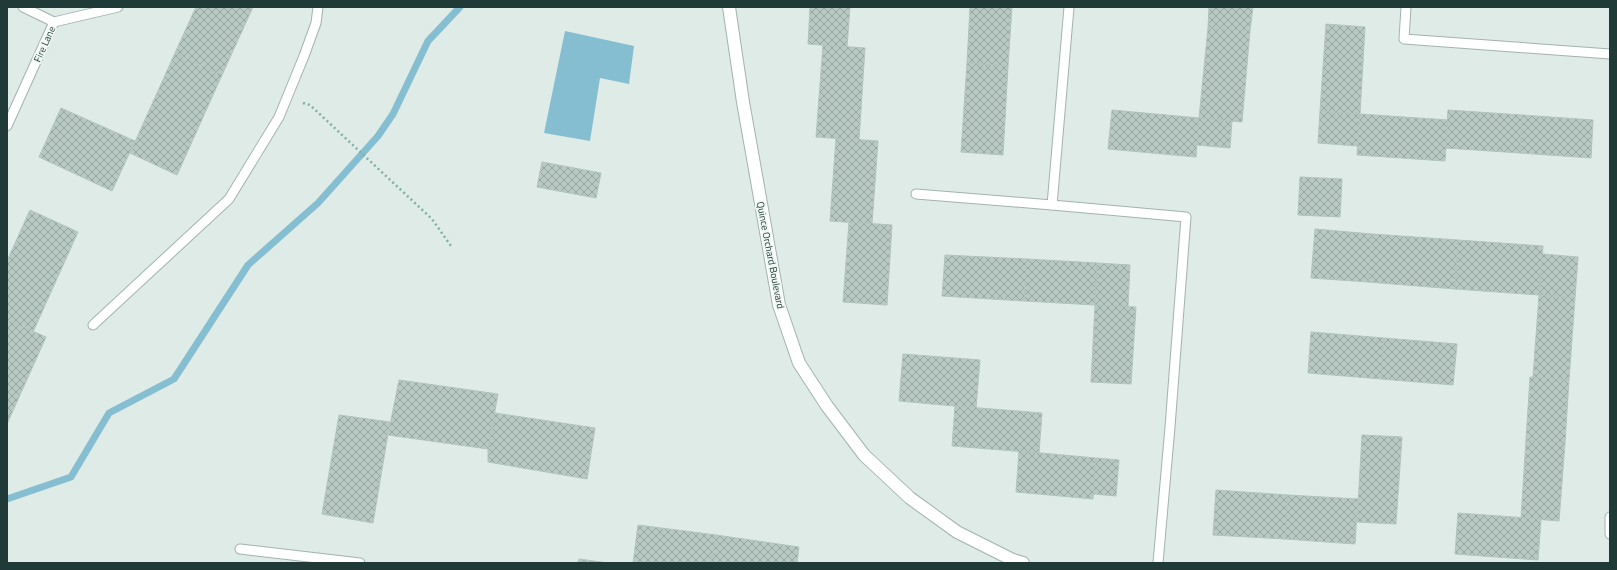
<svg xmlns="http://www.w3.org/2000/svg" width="1617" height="570" font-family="'Titillium Web',sans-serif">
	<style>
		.water { fill: #86bed1 }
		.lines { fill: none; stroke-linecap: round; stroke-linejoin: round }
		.stream { stroke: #86bed1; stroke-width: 7 }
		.building { fill: url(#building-cross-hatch); stroke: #b2c4bf }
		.service-casing { stroke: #a2b3af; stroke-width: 11 }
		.tertiary-casing { stroke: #a2b3af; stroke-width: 14 }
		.path { stroke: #7fafa5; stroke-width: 2.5; stroke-dasharray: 2 3; stroke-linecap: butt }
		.service { stroke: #fff; stroke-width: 9 }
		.tertiary { stroke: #fff; stroke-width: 12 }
		.labels { text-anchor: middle; stroke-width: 3.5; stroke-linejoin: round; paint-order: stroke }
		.street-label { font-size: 10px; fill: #203b37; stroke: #f0f7f4 }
	</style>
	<defs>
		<pattern id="building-cross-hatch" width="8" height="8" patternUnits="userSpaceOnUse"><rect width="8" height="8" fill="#b8c8c3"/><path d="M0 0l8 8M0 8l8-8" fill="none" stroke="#95a49f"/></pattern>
	</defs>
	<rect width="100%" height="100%" fill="#dfebe7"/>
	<!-- water -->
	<path class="water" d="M565 31 634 46 629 84 600 78 590 141 544 133Z"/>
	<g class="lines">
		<!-- stream -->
		<path class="stream" d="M7 499 71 477 109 413 174 379 248 265 318 203 378 136 393 114 428 41 460 7"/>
	</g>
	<!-- building -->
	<g class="building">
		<path d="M196 7H253L222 75 175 53Z"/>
		<path d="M810 7H850L847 47 808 44Z"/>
		<path d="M970 7H1012L1008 66 967 63Z"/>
		<path d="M1209 7H1253L1250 31 1208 28Z"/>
		<path d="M1326 24 1365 27 1360 114 1320 111Z"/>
		<path d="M1208 28 1250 31 1242 122 1199 118Z"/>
		<path d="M823 45 865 48 859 140 816 137Z"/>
		<path d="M175 53 222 75 177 175 130 153Z"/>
		<path d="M967 63 1008 66 1003 155 961 152Z"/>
		<path d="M61 108 135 141 112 191 39 157Z"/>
		<path d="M1112 110 1199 118 1196 157 1108 149Z"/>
		<path d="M1448 110 1522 115 1520 153 1445 148Z"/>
		<path d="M1320 111 1360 114 1357 146 1318 143Z"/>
		<path d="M1360 114 1448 120 1445 161 1357 155Z"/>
		<path d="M1522 115 1593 120 1591 158 1520 153Z"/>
		<path d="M1199 118 1232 121 1230 148 1197 145Z"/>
		<path d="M836 138 878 141 872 224 830 221Z"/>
		<path d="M542 162 601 173 596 198 537 187Z"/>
		<path d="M1300 177 1342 179 1340 217 1298 215Z"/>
		<path d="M30 210 78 232 33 332 7 320V261Z"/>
		<path d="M849 222 892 225 887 305 843 302Z"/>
		<path d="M1315 229 1372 234 1368 282 1311 278Z"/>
		<path d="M1372 234 1458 240 1455 289 1368 282Z"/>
		<path d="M1458 240 1543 246 1539 295 1455 289Z"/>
		<path d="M1542 254 1578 257 1575 298 1539 295Z"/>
		<path d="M945 255 1027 259 1024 301 942 296Z"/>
		<path d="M1027 259 1097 263 1095 305 1024 301Z"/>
		<path d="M1097 263 1130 265 1128 307 1095 305Z"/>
		<path d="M1539 295 1575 298 1569 380 1533 377Z"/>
		<path d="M1095 305 1136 307 1131 384 1091 382Z"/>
		<path d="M7 320 46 337 7 424Z"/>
		<path d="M1311 332 1384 338 1381 379 1308 373Z"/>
		<path d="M1384 338 1457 344 1453 385 1381 379Z"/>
		<path d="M903 354 980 360 976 408 899 401Z"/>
		<path d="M1530 377 1569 380 1565 443 1526 440Z"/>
		<path d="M399 380 498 394 488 449 388 435Z"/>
		<path d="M955 406 1042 413 1039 453 952 446Z"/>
		<path d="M495 413 595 428 587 479 488 462V449Z"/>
		<path d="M339 415 390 422 373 523 322 514Z"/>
		<path d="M1362 435 1402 437 1396 524 1357 522Z"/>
		<path d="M1526 440 1565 443 1559 521 1521 518Z"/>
		<path d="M1019 451 1096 458 1093 499 1016 492Z"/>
		<path d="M1096 458 1119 460 1116 496 1093 494Z"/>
		<path d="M1216 490 1288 495 1285 539 1213 535Z"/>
		<path d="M1288 495 1358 499 1355 544 1285 539Z"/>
		<path d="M1458 513 1541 519 1538 560 1455 554Z"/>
		<path d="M638 525 716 535 711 563H633Z"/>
		<path d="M716 535 799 547 797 563H711Z"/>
		<path d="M579 559 609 563H578Z"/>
	</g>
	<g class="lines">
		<defs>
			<g id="service">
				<path d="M23 7 54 22"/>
				<path d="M1069 7 1052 205 1186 217 1170 427 1158 563"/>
				<path d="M1406 7 1404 39 1610 54"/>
				<path d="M7 126 54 22 118 7"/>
				<path d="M916 194 1052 205"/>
				<path d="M93 325 229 199 279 117 304 56 316 23 318 7"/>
				<path d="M1610 517V534"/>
				<path d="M240 549 360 563"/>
			</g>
			<path id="tertiary" d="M729 7 743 102 779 305 799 363 827 406 864 455 910 498 957 532 1013 560 1023 563"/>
		</defs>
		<!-- service casing -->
		<use href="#service" class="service-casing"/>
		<!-- tertiary casing -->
		<use href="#tertiary" class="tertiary-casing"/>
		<!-- path -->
		<path class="path" d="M303 103 310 105 432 219 451 246"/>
		<!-- service -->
		<use href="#service" class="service"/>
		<!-- tertiary -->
		<use href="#tertiary" class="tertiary"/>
	</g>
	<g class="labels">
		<!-- street labels -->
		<g class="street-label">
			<text transform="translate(44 44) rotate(-66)" y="4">Fire Lane</text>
			<text transform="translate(771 255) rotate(79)" y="4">Quince Orchard Boulevard</text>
		</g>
	</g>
	<!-- border -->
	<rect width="1617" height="570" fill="none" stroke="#203b37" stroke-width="16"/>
</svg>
